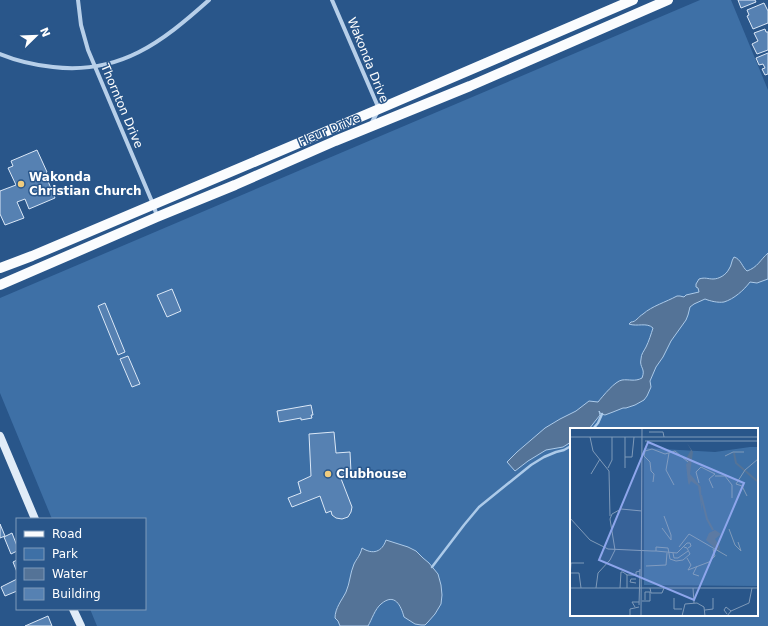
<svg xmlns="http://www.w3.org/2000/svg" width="768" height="626" font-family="'DejaVu Sans',sans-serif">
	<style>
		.green { fill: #3e70a6; fill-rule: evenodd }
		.water { fill: #547397; stroke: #accae9 }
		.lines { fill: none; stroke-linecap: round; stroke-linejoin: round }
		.stream { stroke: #accae9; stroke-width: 2.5 }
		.building { fill: #5681b2; stroke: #dbe8f7 }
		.street { stroke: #b7cfe9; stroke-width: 4 }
		.secondary { stroke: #e1ecf8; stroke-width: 8 }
		.primary { stroke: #fafcfe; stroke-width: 10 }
		.poi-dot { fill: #f0cc7e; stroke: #29568a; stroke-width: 1.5 }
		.labels { text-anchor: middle; stroke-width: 3; stroke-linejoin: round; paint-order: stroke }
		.street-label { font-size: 12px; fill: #fff; stroke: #29568a }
		.poi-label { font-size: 12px; font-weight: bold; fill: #fff; stroke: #29568a; text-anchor: start }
		.inset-river { fill: none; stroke: #547397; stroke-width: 2 }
		.inset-road { fill: none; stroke: #7f9ab9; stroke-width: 1 }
		.view { fill: #8ea6ec; fill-opacity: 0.15; stroke: #8ea6ec; stroke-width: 2 }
		.inset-edge { fill: none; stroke: #fff; stroke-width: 2 }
	</style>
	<rect width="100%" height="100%" fill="#29568a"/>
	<!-- green -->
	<path class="green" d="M700 0H731L768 90V626H97L90 609H145V519H52L0 393V298ZM571 429H757V615H571Z"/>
	<!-- water -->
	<g class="water">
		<path d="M768 253V279L757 283 750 282C744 290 734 299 724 302 718 303 710 301 705 299L694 304 690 307 688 315 686 320 671 341 663 357 656 367 650 381 651 387 647 396 644 400 635 405 626 408H623L613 412 605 415 601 414 599 411 600 415 589 429H571V442L563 447 546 450 528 461 515 471 507 462 517 452 545 428 560 419 576 411 589 401 598 402C603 396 615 381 622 380 629 379 635 382 642 378 646 368 639 368 641 359 641 354 644 351 646 347 649 341 651 334 653 328 647 322 637 327 629 324L631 322C636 322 638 317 643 314 652 306 666 302 677 296H680L684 297 686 295 699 292 698 288 696 287V284L699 279C705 277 708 279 713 279 719 279 726 275 729 269 732 265 731 261 734 257 741 259 742 267 747 271 758 267 760 260 768 253Z"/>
		<path d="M386 540 408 547 416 551 423 558 429 563 438 574 441 585 442 595 441 604 435 614 428 622 425 625H421L415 624 404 617C401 606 395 592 381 604 375 609 372 619 368 626H340L338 621 335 618C335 608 342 600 346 592 350 583 350 573 354 564 357 558 360 556 362 548 373 555 382 552 386 540Z"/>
	</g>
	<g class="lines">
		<!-- stream -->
		<g class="stream">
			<path d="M593 429 598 423 602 414"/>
			<path d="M432 567 464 525 479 507 531 465 544 457 556 452 564 450 571 446"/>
		</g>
	</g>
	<!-- building -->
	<g class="building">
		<path d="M738 0H755L756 2 741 8Z"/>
		<path d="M764 3 768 11V23L753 29 747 16 749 15 747 10Z"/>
		<path d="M765 29 766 32H768V50L757 54 752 44 758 41 754 33Z"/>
		<path d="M768 53V74L765 75 762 69 765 68 763 64 759 65 756 58Z"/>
		<path d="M37 150 47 172 45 174 55 198 29 209 25 199 17 202 24 218 5 225 0 214V191L16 185 8 168 13 166 11 161Z"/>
		<path d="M172 289 181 311 167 317 157 295Z"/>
		<path d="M105 303 125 352 118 355 98 306Z"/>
		<path d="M128 356 140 384 132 387 120 359Z"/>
		<path d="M311 405 313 415H311L312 418 301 420V418L279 422 277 411Z"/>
		<path d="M334 432 336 453 350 452 351 472 340 476 352 507 351 512 348 517 342 519 336 518 332 515 331 511 326 513 320 496 292 507 288 498 301 493 298 482 311 476 309 434Z"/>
		<path d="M0 524 5 536 0 538Z"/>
		<path d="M12 533 17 546V551L11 554 4 537Z"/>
		<path d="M17 560V572L13 562Z"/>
		<path d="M17 579V591L5 596 1 587Z"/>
		<path d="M48 616 52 626H25Z"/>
	</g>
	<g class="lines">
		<!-- street -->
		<g class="street">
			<path d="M78 0 81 25 88 50 153 204 157 216"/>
			<path d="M332 0 379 109 371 124"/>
			<path d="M0 54C17 61 35 65 53 67 120 75 162 42 209 0"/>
		</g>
		<!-- secondary -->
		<g class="secondary">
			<path d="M0 436 35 519"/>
			<path d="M73 609 81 626"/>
		</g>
		<!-- primary -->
		<g class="primary">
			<path d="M0 268 32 256 379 109 633 0"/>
			<path d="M0 285 157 217 235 185 335 141 470 86 668 0"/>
		</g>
	</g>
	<!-- markers -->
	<g class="poi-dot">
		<circle cx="21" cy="184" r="4"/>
		<circle cx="328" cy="474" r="4"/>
	</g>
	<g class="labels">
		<!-- street labels -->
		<g class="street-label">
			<text transform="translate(368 60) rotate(68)" y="4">Wakonda Drive</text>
			<text transform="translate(122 106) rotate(67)" y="4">Thornton Drive</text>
			<text transform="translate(329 130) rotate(-23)" y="4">Fleur Drive</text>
		</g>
		<!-- poi labels -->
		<g class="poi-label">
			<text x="29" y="181">Wakonda<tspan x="29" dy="14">Christian Church</tspan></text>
			<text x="336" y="478">Clubhouse</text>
		</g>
	</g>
	<!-- overview -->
	<g transform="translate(570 428)">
		<rect width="188" height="188" fill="#29568a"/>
		<path d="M180 19H188V158L74 157V20L145 24Z" fill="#3e70a6"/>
		<path d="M117 15 123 24 120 46 131 59 132 84 128 58 121 53 119 57 118 54 116 36 118 35 117 29 121 22ZM145 102 151 106 145 111 150 119 149 124 136 112 139 105Z" fill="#547397"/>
		<path class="inset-river" d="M164 25 166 35 187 53M131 67 137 91 143 102"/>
		<path class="inset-road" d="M79 4H93L94 9M0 9H72M20 9 23 23 39 43 40 88M55 9V40M72 9H188M75 13H187M99 25 96 42 104 57M155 28 163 24H174M55 29H62L64 9M38 40 42 32V9M21 46 30 31M145 48H155L162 57V70M83 54 84 46 81 43 80 34 74 28 75 23 82 21 95 26 105 23 118 34M129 55 126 44 131 39 145 46 139 51 143 60M166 56 175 42 188 31M166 56 172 58 177 68M0 90 20 112 38 121 82 123H86V119L98 120 100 131 106 133 113 132 120 126 117 120 114 119M92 100 101 112V107L94 88M159 101 165 117 171 123 168 114M109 119 119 106 157 128M86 123 107 125 117 115H120L121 118 118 120M103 125 104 130H108L118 123M117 130 121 137 118 142 139 134 145 128 143 121M76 138 96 137 97 125M127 138 123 146 129 148M0 145H9L11 160M57 147H66V144L70 143M0 149 1 135H14M66 155 60 154 61 151H66M0 160H188M26 160 28 145 40 132 45 122 40 91 42 86 51 81 72 83M50 160 51 144H53L57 147V160M80 160 81 165H92L94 160M123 160 124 175M104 170V181H112M72 173H80V164H75V172M69 177 70 141M65 179 62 174H69M135 182 143 181V170M157 186 154 182 156 179 161 183M60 188V181L69 179M71 188 72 0M112 188 115 176 127 175 134 179 135 188M157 188 161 183 179 175 182 160"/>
		<path class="view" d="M78 14 174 55 124 172 29 132Z"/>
		<rect width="188" height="188" class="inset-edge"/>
	</g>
	<!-- legend -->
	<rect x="16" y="518" width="130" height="92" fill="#29568a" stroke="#7f9ab9"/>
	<rect x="24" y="531" width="20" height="6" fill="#fafcfe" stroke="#7f9ab9"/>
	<text x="52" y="538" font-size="12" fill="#ffffff">Road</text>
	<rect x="24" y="548" width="20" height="12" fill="#3e70a6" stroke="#7f9ab9"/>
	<text x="52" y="558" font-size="12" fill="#ffffff">Park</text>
	<rect x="24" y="568" width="20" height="12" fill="#547397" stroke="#7f9ab9"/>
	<text x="52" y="578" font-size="12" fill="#ffffff">Water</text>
	<rect x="24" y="588" width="20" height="12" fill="#5681b2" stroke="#7f9ab9"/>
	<text x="52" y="598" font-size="12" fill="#ffffff">Building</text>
	<!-- north arrow -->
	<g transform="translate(36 36) rotate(67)" stroke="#29568a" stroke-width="3" paint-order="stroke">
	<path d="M0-3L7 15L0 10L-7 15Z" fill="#ffffff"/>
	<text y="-6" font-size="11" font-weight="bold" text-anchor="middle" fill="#ffffff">N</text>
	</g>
</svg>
